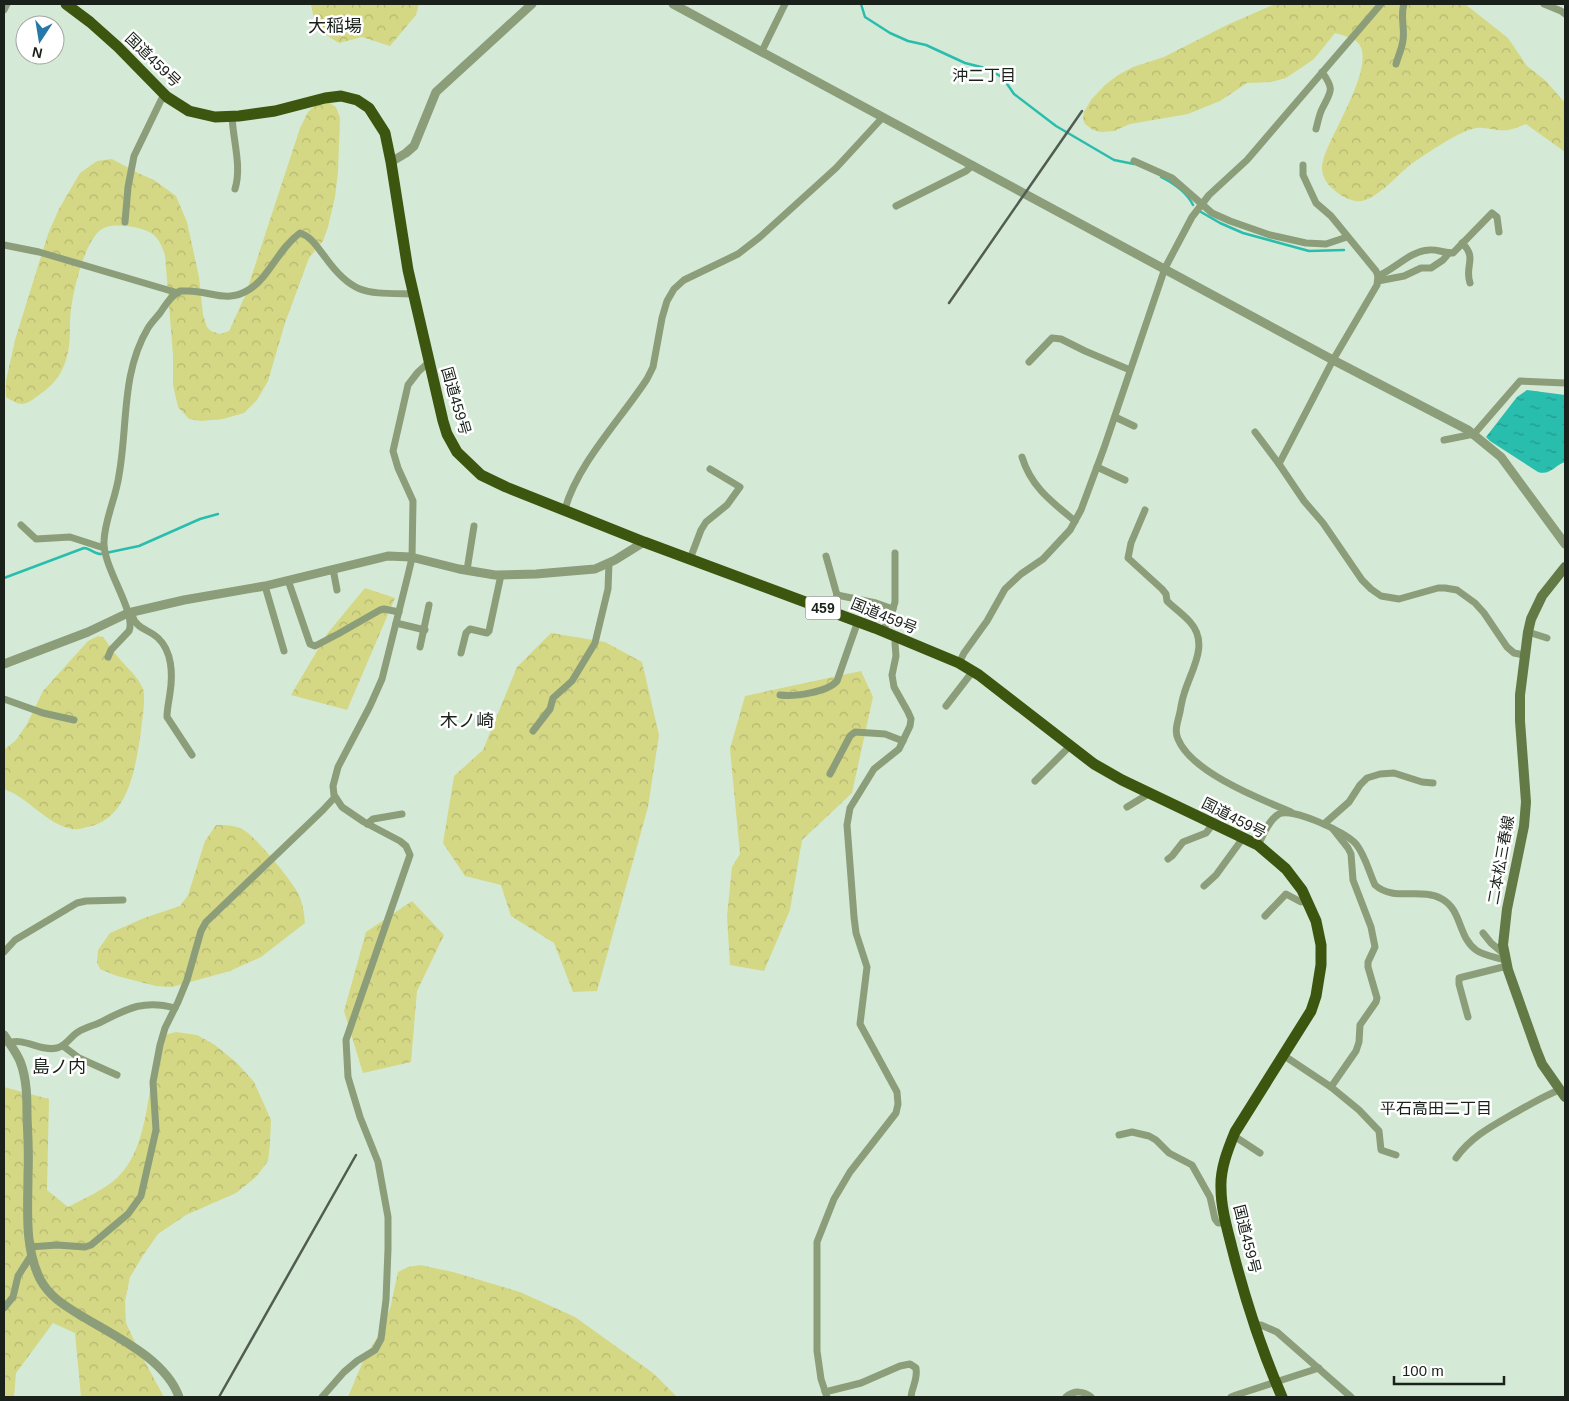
<svg xmlns="http://www.w3.org/2000/svg" width="1569" height="1401" font-family="Arial,'Noto Sans JP',sans-serif">
	<style>
		.forest { fill: url(#forest-crowns) }
		.water { fill: url(#water-ripples) }
		.lines { fill: none; stroke-linecap: round; stroke-linejoin: round }
		.stream { stroke: #29bdae; stroke-width: 2.5 }
		.minor { stroke: #8c9d7a; stroke-width: 7 }
		.tertiary { stroke: #8c9d7a; stroke-width: 9 }
		.secondary { stroke: #637a46; stroke-width: 10 }
		.trunk { stroke: #3c5610; stroke-width: 11 }
		.rail { stroke: #515d52; stroke-width: 2.5 }
		.labels { text-anchor: middle; stroke-width: 5; stroke-linejoin: round; paint-order: stroke }
		.shield { fill: #fff; stroke: #5e645f; stroke-width: 1 }
		.shield-label { font-size: 14px; font-weight: bold; fill: #19211a }
		.street-label { font-size: 15px; fill: #19211a; stroke: #fff }
		.neighbourhood-label { font-size: 16px; fill: #19211a; stroke: #fff }
		.quarter-label { font-size: 18px; fill: #19211a; stroke: #fff }
	</style>
	<defs>
		<pattern id="forest-crowns" width="20" height="18" patternUnits="userSpaceOnUse" patternTransform="scale(1.25)"><rect width="20" height="18" fill="#d4d784"/><path d="M2 6a3 3 0 1 1 6 0M12 15a3 3 0 1 1 6 0" fill="none" stroke="#b5b871"/></pattern>
		<pattern id="water-ripples" width="26" height="14" patternUnits="userSpaceOnUse" patternTransform="scale(1.25)"><rect width="26" height="14" fill="#29bdae"/><path d="M2 4q2-2 4 0t4 0M15 11q2-2 4 0t4 0" fill="none" stroke="#22998d"/></pattern>
	</defs>
	<rect width="100%" height="100%" fill="#d5ead6"/>
	<!-- forest -->
	<g class="forest">
		<path d="M311 4H419L416 15 390 46 362 37 339 43C316 28 316 31 311 4Z"/>
		<path d="M1275 4H1465L1508 38 1527 66 1546 81 1565 103V152L1526 124C1520 126 1514 129 1508 130 1498 132 1487 127 1477 128 1462 129 1428 153 1414 162 1399 172 1374 205 1355 201 1346 199 1338 194 1332 188 1324 181 1320 171 1323 161 1328 137 1381 60 1356 41 1350 37 1342 35 1335 33L1314 59 1286 78 1271 82 1247 83 1220 101 1188 114 1130 124 1114 131 1101 132 1093 130 1085 124 1083 119 1084 112 1091 100 1105 85 1118 75 1133 67 1164 57 1227 25Z"/>
		<path d="M317 103H330L336 107 340 118 338 171 335 197 328 227 323 241 309 258 285 323 268 381 257 400 244 413 223 419 201 421 189 419 178 407 173 385V355L165 255C158 235 154 232 134 227 125 226 113 224 104 228 85 236 73 292 71 310 69 324 71 339 68 352 64 372 55 384 39 395 24 406 22 407 6 397V381L15 340 48 234 59 209 80 173 97 161 112 159 138 173 154 180 176 196 187 222 199 277 203 315 207 327 211 331 220 334 229 331 245 296 300 128 308 112Z"/>
		<path d="M365 588 395 598 347 710 291 695 327 634Z"/>
		<path d="M551 633 605 642 642 662 659 735 648 807 597 991 573 992 554 943 511 916 501 885 465 876 443 843 454 776 483 750 517 667Z"/>
		<path d="M98 636 103 637C108 643 112 650 117 656 125 666 138 676 143 689 146 698 142 721 141 731 136 765 129 820 87 827 83 828 77 830 72 829 46 824 29 798 4 789V750L16 740 27 724 43 691 88 641Z"/>
		<path d="M861 671 873 697 852 793 802 840 790 910 764 971 730 965 727 916 732 867 740 854 730 749 745 696Z"/>
		<path d="M216 825C225 825 234 825 242 829 255 835 291 880 298 893 303 903 304 913 305 923L261 957 230 971 172 987 156 986 117 976 100 969 97 962 98 950 110 933 144 918 180 906 188 895 205 841Z"/>
		<path d="M412 901 444 935 417 991 411 1062 363 1073 344 1011 366 932Z"/>
		<path d="M176 1032 197 1035 215 1045 237 1063 254 1082 271 1120 270 1143 268 1161 256 1177 236 1193 186 1215 158 1234 144 1254 130 1277 125 1301 126 1323 139 1351 164 1397H81L75 1333 53 1323 16 1373 14 1397H4V1087L49 1099 47 1190 68 1207C85 1198 104 1190 118 1177 151 1145 147 1078 161 1036Z"/>
		<path d="M420 1265 453 1272 520 1292 575 1317 653 1373 677 1397H348L364 1359 378 1336 390 1309 398 1272 408 1267Z"/>
	</g>
	<!-- water -->
	<path class="water" d="M1527 390 1565 395V462C1555 465 1550 476 1538 472L1490 441 1486 437 1517 397Z"/>
	<g class="lines">
		<!-- stream -->
		<g class="stream">
			<path d="M861 4 865 17 890 33 908 41 926 45 965 63 989 69 1003 78 1014 94 1056 126 1114 160 1134 164"/>
			<path d="M1161 177C1173 183 1187 193 1193 205"/>
			<path d="M1201 212 1220 223 1243 233 1309 251 1344 250"/>
			<path d="M4 578 84 548C90 548 94 554 101 554L139 546 200 519 218 514"/>
		</g>
		<!-- minor -->
		<g class="minor">
			<path d="M1544 4 1561 11 1565 14"/>
			<path d="M4 10 7 4"/>
			<path d="M762 51 785 4"/>
			<path d="M1396 64C1398 56 1402 49 1403 40 1405 28 1400 16 1404 4"/>
			<path d="M232 116C233 141 242 166 235 189"/>
			<path d="M1316 129C1318 122 1319 115 1322 109 1331 91 1335 90 1322 72"/>
			<path d="M1134 161 1172 178 1212 213 1230 221 1270 235 1306 243 1326 244 1347 237"/>
			<path d="M896 206 966 171 973 165"/>
			<path d="M125 222 128 187 134 156 164 94"/>
			<path d="M1462 243C1478 258 1464 266 1470 283"/>
			<path d="M4 245 39 252 178 293"/>
			<path d="M1378 276C1395 269 1410 251 1429 250 1436 249 1444 253 1453 253L1492 213 1497 217 1499 232"/>
			<path d="M1378 281 1404 276 1421 268H1431L1443 260 1449 253"/>
			<path d="M1029 362 1052 338 1061 339 1085 351 1130 370"/>
			<path d="M1115 417 1134 426"/>
			<path d="M1255 432 1279 464 1304 501 1323 523 1362 580 1371 589 1381 596 1399 599 1438 588H1445L1457 590 1475 603 1484 613 1507 647 1514 653 1524 655"/>
			<path d="M1444 440 1474 434 1520 381 1565 383"/>
			<path d="M1022 457C1031 487 1052 502 1075 521"/>
			<path d="M1279 464 1333 360 1377 285 1378 276 1376 271 1331 216 1316 203 1303 175V165"/>
			<path d="M1097 467 1125 480"/>
			<path d="M565 509C578 463 621 419 647 379L653 367 662 318 667 301 674 289 684 280 738 254 760 237 836 168 883 117"/>
			<path d="M1145 510 1131 543 1128 558 1162 589 1166 594 1167 601C1174 608 1183 614 1190 622 1210 644 1191 670 1184 694 1182 700 1181 706 1180 712 1178 721 1174 731 1178 739 1191 772 1260 799 1291 812"/>
			<path d="M21 525 36 539 70 537 104 548"/>
			<path d="M826 556 837 595 833 612"/>
			<path d="M690 559 701 530 706 522 727 505 740 487 710 469"/>
			<path d="M333 569 337 590"/>
			<path d="M467 570 474 526"/>
			<path d="M288 580 310 644 315 646 338 634 380 610 384 609 399 612"/>
			<path d="M265 586 284 651"/>
			<path d="M837 595 876 603 893 609"/>
			<path d="M132 615C136 629 148 629 158 638 172 651 173 674 170 693 169 701 167 709 167 717L192 755"/>
			<path d="M396 623 425 630"/>
			<path d="M883 631 892 612 895 602V553"/>
			<path d="M1528 632 1547 638"/>
			<path d="M420 647 429 605"/>
			<path d="M461 653 466 633 470 629 487 633 489 631 501 575"/>
			<path d="M108 657 111 650 129 631C137 613 102 566 104 541 105 518 116 498 119 475 128 426 121 373 148 328 151 323 156 318 160 313 165 306 171 295 180 291 181 291 187 291 188 291 211 291 227 304 250 289 269 277 279 248 300 233 312 237 317 247 325 257 353 296 367 293 413 294"/>
			<path d="M959 663 964 653 987 621 1005 589 1021 574 1043 559 1056 545 1070 530 1081 510 1104 448 1165 268 1192 217 1209 195 1247 160 1381 4"/>
			<path d="M780 695C794 697 828 692 837 681L858 621"/>
			<path d="M4 699 43 713 74 720"/>
			<path d="M946 706 973 671"/>
			<path d="M533 731 550 709 553 698 572 681 595 643 608 589 609 563"/>
			<path d="M830 774 850 736 855 732 885 734 903 741"/>
			<path d="M1035 781 1070 746"/>
			<path d="M1127 807 1150 793"/>
			<path d="M367 824 373 819 402 814"/>
			<path d="M1324 824 1349 802 1360 785 1367 778 1380 774 1394 773 1422 782 1433 783"/>
			<path d="M1258 845C1263 836 1269 819 1279 814 1292 807 1346 832 1356 844 1365 855 1369 872 1375 885 1394 902 1421 887 1442 899 1462 910 1458 937 1476 950 1484 956 1496 957 1505 960"/>
			<path d="M1168 859 1172 856 1183 842 1206 833 1213 824"/>
			<path d="M1204 886 1216 875 1243 838"/>
			<path d="M1265 916 1286 894 1301 902 1308 901"/>
			<path d="M1483 933 1491 943 1504 954"/>
			<path d="M4 952 15 940 77 903 86 901 123 900"/>
			<path d="M1468 1017 1459 984V978L1507 966"/>
			<path d="M8 1043C25 1037 40 1052 57 1048 66 1046 70 1037 78 1032 84 1028 92 1026 99 1023 127 1009 143 999 175 1008"/>
			<path d="M63 1046 79 1058 117 1075"/>
			<path d="M1283 1055 1331 1087 1359 1110 1379 1131 1381 1150 1396 1155"/>
			<path d="M1331 1087 1356 1051 1359 1042 1360 1025 1376 1002 1377 998 1368 967V962L1375 947 1371 927 1353 880 1351 854 1348 848 1333 829"/>
			<path d="M1119 1135 1132 1132 1149 1136 1156 1140 1169 1153 1192 1165 1210 1197 1215 1219 1218 1223H1226"/>
			<path d="M1234 1136 1260 1153"/>
			<path d="M1456 1158C1470 1138 1490 1127 1511 1115 1527 1106 1542 1097 1559 1090"/>
			<path d="M30 1247 57 1245 85 1247 91 1245 128 1214 141 1196 156 1130 153 1082 160 1045 165 1028 178 1002 187 980 201 931 206 922 323 810 335 797"/>
			<path d="M4 1308 13 1297 18 1276 32 1254"/>
			<path d="M1255 1325H1261L1277 1332 1351 1397"/>
			<path d="M825 1392 861 1383 900 1366 910 1364 916 1368C918 1380 912 1386 911 1397"/>
			<path d="M322 1397 344 1372 357 1361 375 1350 381 1339 386 1300 388 1249V1217L378 1162 360 1117 348 1077 346 1040 410 855 406 846 400 841 364 822 342 807 334 795 333 786 338 767 370 706 382 679 408 575 412 558 413 501 398 468 393 451 408 385 418 372 429 362"/>
			<path d="M827 1397 821 1379 817 1351V1242L834 1199 850 1172 896 1113 898 1104 897 1092 860 1024 867 967 856 933 854 917 847 825 850 808 874 769 899 749 910 726 911 719 908 712 894 687 892 675 896 656 895 643 896 636"/>
			<path d="M1066 1397C1074 1390 1084 1391 1091 1397"/>
			<path d="M1231 1397 1236 1395 1319 1368"/>
		</g>
		<!-- tertiary -->
		<g class="tertiary">
			<path d="M673 4 1333 360 1468 430 1501 457 1565 544"/>
			<path d="M391 162 406 153 414 146 436 92 532 4"/>
			<path d="M4 664 88 632 128 613 184 600 265 586 388 556 411 557 459 569 495 575 536 574 595 569 615 560 644 542"/>
			<path d="M4 1035C9 1043 16 1052 20 1061 27 1079 27 1098 27 1117 28 1136 29 1155 28 1174 28 1210 24 1246 40 1279 50 1298 67 1307 85 1318 117 1337 166 1360 179 1397"/>
		</g>
		<!-- secondary -->
		<path class="secondary" d="M1565 567 1542 596 1531 619 1528 632 1520 695V721L1526 802 1524 826 1507 909 1503 945 1508 970 1536 1049 1542 1064 1565 1097"/>
		<!-- trunk -->
		<path class="trunk" d="M66 4 90 22 118 47 167 97 189 111 215 117 239 116 275 111 325 98 341 96 357 100 369 108 385 133 391 162 408 270 443 421 447 434 457 452 481 475 506 487 644 542 875 628 959 663 979 675 1094 764 1122 780 1258 845 1286 869 1302 890 1316 921 1321 945V965L1316 996 1311 1011 1235 1132C1228 1149 1220 1169 1221 1188 1221 1208 1227 1228 1232 1248 1245 1299 1261 1349 1282 1397"/>
		<!-- rail -->
		<g class="rail">
			<path d="M949 303 1082 111"/>
			<path d="M219 1397 356 1155"/>
		</g>
	</g>
	<g class="labels">
		<!-- shield labels -->
		<rect class="shield" x="805.5" y="596.5" width="35" height="23" rx="4"/>
		<g class="shield-label">
			<text x="823" y="613">459</text>
		</g>
		<!-- street labels -->
		<g class="street-label">
			<text transform="translate(153 60) rotate(44)" y="5">国道459号</text>
			<text transform="translate(456 401) rotate(74)" y="5">国道459号</text>
			<text transform="translate(884 616) rotate(22)" y="5">国道459号</text>
			<text transform="translate(1234 818) rotate(27)" y="5">国道459号</text>
			<text transform="translate(1501 860) rotate(-80)" y="5">二本松三春線</text>
			<text transform="translate(1247 1239) rotate(76)" y="5">国道459号</text>
		</g>
		<!-- neighbourhood labels -->
		<g class="neighbourhood-label">
			<text x="984" y="81">沖二丁目</text>
			<text x="1436" y="1114">平石高田二丁目</text>
		</g>
		<!-- quarter labels -->
		<g class="quarter-label">
			<text x="335" y="32">大稲場</text>
			<text x="467" y="727">木ノ崎</text>
			<text x="59" y="1073">島ノ内</text>
		</g>
	</g>
	<!-- border -->
	<rect width="1569" height="1401" fill="none" stroke="#19211a" stroke-width="10"/>
	<!-- north arrow -->
	<g transform="translate(40 40) rotate(192)"><circle r="24" fill="#ffffff" stroke="#a3a6a3"/>
	<path d="M0-4L9 19L0 12L-9 19Z" fill="#2678a9"/>
	<text y="-8" font-size="14" font-weight="bold" text-anchor="middle" fill="#19211a">N</text>
	</g>
	<!-- scale -->
	<path d="M1394 1376v8h110v-8" fill="none" stroke="#19211a" stroke-width="2.5"/>
	<text x="1402" y="1376" font-size="15" fill="#19211a" stroke="#ffffff" stroke-width="4" paint-order="stroke">100 m</text>
</svg>
